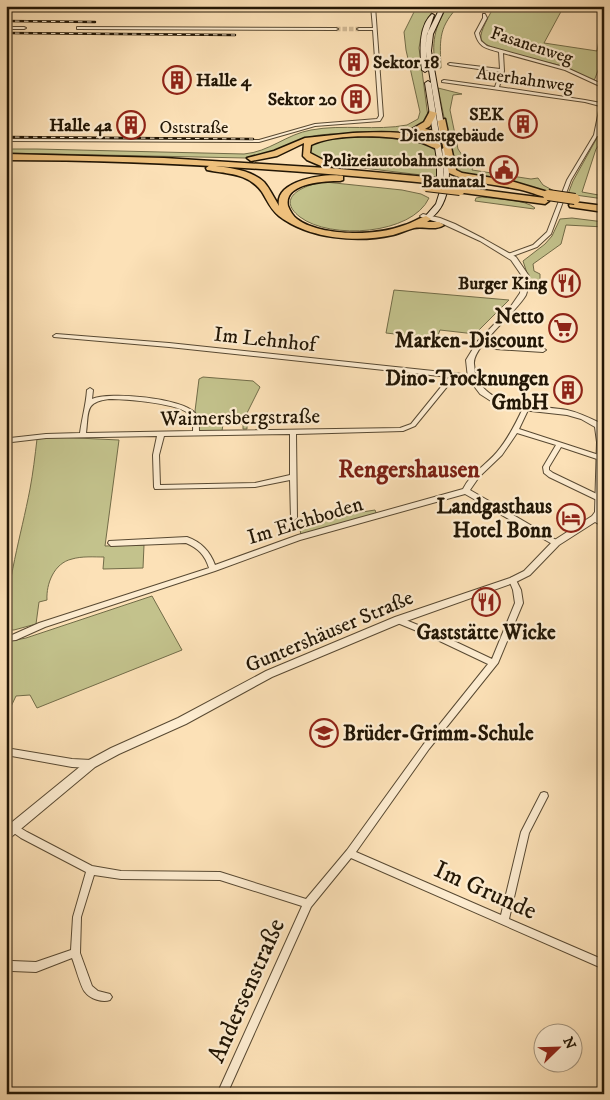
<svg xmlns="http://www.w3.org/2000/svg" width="610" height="1100" font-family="'IM FELL DW Pica',serif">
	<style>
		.green { fill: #c3c28c; stroke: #726c48 }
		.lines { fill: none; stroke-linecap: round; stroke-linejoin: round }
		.minor-tunnel { stroke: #d0b893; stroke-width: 4.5; stroke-dasharray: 4.5 2; stroke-linecap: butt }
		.minor-casing { stroke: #584932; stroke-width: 2 }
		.tertiary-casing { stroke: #584932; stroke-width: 2 }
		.secondary-casing { stroke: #221605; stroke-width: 2 }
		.motorway-casing { stroke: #221605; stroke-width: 3 }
		.minor { fill: #fdecd0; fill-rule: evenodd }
		.tertiary { fill: #fdecd0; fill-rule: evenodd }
		.secondary { fill: #fdecd0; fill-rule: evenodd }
		.motorway { fill: #eec07c; fill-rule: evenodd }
		.rail-casing { stroke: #221605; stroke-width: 2.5 }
		.rail { stroke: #fdecd0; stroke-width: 1; stroke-dasharray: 4.5; stroke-linecap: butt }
		.motorway-bridge-casing { stroke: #221605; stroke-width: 12; stroke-linecap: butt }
		.motorway-bridge { stroke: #eec07c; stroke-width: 10 }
		.labels { text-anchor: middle; stroke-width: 4.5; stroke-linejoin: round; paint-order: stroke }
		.far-street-label { font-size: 18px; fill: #221605; stroke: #fdecd0 }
		.far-poi-label { font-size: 18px; font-weight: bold; fill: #221605; stroke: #fdecd0; text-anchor: end }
		.poi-label { font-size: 21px; font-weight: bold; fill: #221605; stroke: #fdecd0; text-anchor: end }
		.street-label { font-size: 21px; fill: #221605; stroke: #fdecd0 }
		.quarter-label { font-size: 24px; font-weight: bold; fill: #7a1f14; stroke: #fdecd0 }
		.near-street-label { font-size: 25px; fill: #221605; stroke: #fdecd0 }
	</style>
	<rect width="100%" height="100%" fill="#fce1b7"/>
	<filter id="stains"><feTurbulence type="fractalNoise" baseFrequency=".004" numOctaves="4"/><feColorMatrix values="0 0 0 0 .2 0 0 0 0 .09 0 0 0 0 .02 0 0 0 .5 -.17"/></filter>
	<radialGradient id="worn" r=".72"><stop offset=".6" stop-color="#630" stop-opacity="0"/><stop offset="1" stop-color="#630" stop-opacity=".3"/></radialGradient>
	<!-- green -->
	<g class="green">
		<path d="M417 6H435L422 30 419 48 428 117C416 141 354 134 330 134 297 135 278 154 246 158L6 153V149H37L244 154C269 152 287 134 311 130 343 124 376 131 407 125L418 119 420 112 406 50 404 32Z"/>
		<path d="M448 6H464L476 9 477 11 456 9C438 29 440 42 441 68H436C431 44 434 27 448 6Z"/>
		<path d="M494 6H564L544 43 597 51 604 12V55L594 81C583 75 573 70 562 66 547 61 486 52 481 39 479 32 491 13 494 6Z"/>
		<path d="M438 88 462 94 453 95 450 110 458 149 464 158 475 162 472 170 531 179 538 178 543 185 556 192 540 190 455 171Z"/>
		<path d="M604 114V144H600L596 149 582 192 604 196V199L568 194 573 181 598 136Z"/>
		<path d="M359 137 419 139 435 147 438 177 330 164 309 153 310 145 318 141 331 138Z"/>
		<path d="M325 182 402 190 421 194 429 198C412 235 330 240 300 217 274 197 306 184 325 182Z"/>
		<path d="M482 197C495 199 525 199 535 208L534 209 475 201 476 198Z"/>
		<path d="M572 218 604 222V227L566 225 561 244 533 264 534 271 540 274V281L529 279 523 261 545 244 552 236 560 219Z"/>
		<path d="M394 290 509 300 475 334 440 330 437 338H431L386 333Z"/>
		<path d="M203 377 253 381 260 387 247 413V429H243V424H223L222 431H198V419L195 411 199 379Z"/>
		<path d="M57 437 119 440 105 546 144 545 143 568 103 569 104 557C94 557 82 556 72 559 54 563 46 584 47 600L39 602 36 624 14 630H6C6 583 21 536 30 489 33 473 35 456 37 439Z"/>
		<path d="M375 510 377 515 301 536 299 522Z"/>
		<path d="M152 596 182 650 37 708 30 695 16 696 6 717V642L26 638Z"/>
	</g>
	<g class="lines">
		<!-- minor-tunnel -->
		<path class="minor-tunnel" d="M336 29H359"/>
		<defs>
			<g id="minor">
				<path d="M371 6H375L383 116 380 121 315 126 259 142 6 141V139L259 140 315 124 377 119 379 116 373 30H359L357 29 359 28H373Z"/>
				<path d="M483 14H485L487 18 479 33 481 41 487 46 567 68 604 85V88L565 70 503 53 504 71 499 87 585 100 601 103 602 99 604 98V110L599 134H604V136H597L571 180 551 234 537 247 510 257 508 256V254L533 245 547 232 567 180 594 135 600 106 585 102 442 82V81L444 80 495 87 500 72 450 65 448 64 450 63 500 69 499 52C486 48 479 48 475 33L483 18Z"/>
				<path d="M6 27H24L26 28 24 29H6Z"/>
				<path d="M78 27 336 28 338 29 336 30 77 29V27Z"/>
				<path d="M56 334 169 343 471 375 474 377 471 379 455 377 415 426 403 431 296 434 297 518 294 520 291 518 290 480 255 487 155 489 154 487 153 455 157 436 46 438 12 442 8 447H6V440L10 438 46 434 80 433C82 418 86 405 87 390L90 388 93 390 92 399C109 391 183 398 195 413 199 418 199 425 199 431L400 428 411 424 449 377 169 347 54 337 53 336ZM109 399C125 399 182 403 191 416 194 420 193 426 193 431L86 433C89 412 84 402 109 399ZM290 434V475L255 483 160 485 159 455 164 436Z"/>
				<path d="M480 340 496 345 543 348 546 350 543 352 496 349 478 343V341Z"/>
				<path d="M526 406 529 408 519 429 602 456 603 458 600 460 561 447 549 467V470L553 473 603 497V501H599L549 477 544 473 543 467 556 445 517 433 502 455 479 477 470 490 558 541 559 543 558 545H554L465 494 300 540 215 571 45 627 16 640 6 641V635H12L39 623 209 568C205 555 198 548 186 543L111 546 108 543 109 541 187 537C201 542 210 551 215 565L298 535 463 489C471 473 486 465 497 452 508 439 516 423 523 408Z"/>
				<path d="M513 577 515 578 521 590 523 603 498 663 429 749 356 852 501 915 521 832 541 793 544 792 547 793 548 796 529 833 509 919 604 960V969L351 858 311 907 227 1094H217L302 906 220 880 121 879 94 875 81 917 80 953 92 986 98 991 110 994 112 997 110 1000C103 1003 90 999 85 992 81 988 75 965 72 958L36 972 12 971 9 969 7 966 9 963 12 961 36 962 71 950 73 917 86 872 21 838 11 831 10 828 11 825 14 824 27 832 92 866 121 871 220 872 306 899 347 850 423 745 488 664 429 636 395 622 394 620 395 618H401L435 632 492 659 515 603 513 590 509 580 511 578Z"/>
				<path d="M6 748 72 759 91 760 94 761 95 764 94 767 91 768 72 767 6 755Z"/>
			</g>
			<path id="tertiary" d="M423 214 440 218 455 224 484 239 516 257 529 276C528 282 528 290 526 295 516 313 472 347 474 364 475 369 474 375 477 379 494 410 537 405 567 410 580 413 590 418 602 424L604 432C604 449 608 505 600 517L604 520V527L595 522 559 545 530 575 516 582 401 623 272 677 186 724 119 754 95 767 10 838 6 839V827L87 761 111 748 178 718 266 671 395 617 510 578 524 571 553 541 592 516 595 512 597 442 595 427 581 419 567 415 513 409 494 403 480 394 468 378 466 360 477 342 509 309 520 293 522 276 511 260 480 241 443 224 421 217 420 216Z"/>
			<g id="secondary">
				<path d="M441 6H446L433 34 431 51 445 131 442 133 439 131 426 52 428 70 425 72 422 70C420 53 418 26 432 14L434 15 427 35 425 50 427 34Z"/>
				<path d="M428 81 431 83 443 160V180C444 170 443 159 442 149L445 147 448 149C450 173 452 208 426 221L423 219 436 204 442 185 440 186 437 184V160L425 83Z"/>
			</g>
			<g id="motorway">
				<path d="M430 111 437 113 430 126 425 129 440 132 438 121 445 119 456 170 462 173 511 181 551 193V197C544 198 536 194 529 192 503 184 473 185 449 173L441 137 429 133 411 134 407 132 424 122Z"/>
				<path d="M353 133C377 132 423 129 441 146L437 149C429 146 423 142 415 141 388 135 336 133 311 145L310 153 331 164 332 166 329 168 427 177 431 180 427 183C287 169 147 160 6 160V154L164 158 326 168 307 160 303 156 304 143 277 156 251 161 247 158 274 151 305 138Z"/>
				<path d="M210 165C228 168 250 169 264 182 270 189 274 198 279 206 274 180 326 173 343 176V180L340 181C325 181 283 183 288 206 290 211 293 216 297 219 311 230 338 233 356 233 373 233 389 231 405 225 412 223 419 218 426 216L431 219 427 222H439L444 225C436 231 423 226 414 228 407 230 400 233 393 235 357 243 309 239 279 216 271 210 267 200 262 192 249 173 227 174 207 170L206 168Z"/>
				<path d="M460 187 545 198 549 201 545 204 457 192 456 190Z"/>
				<path d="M573 202 604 206V212L570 207 569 205Z"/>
			</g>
		</defs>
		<!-- minor casing -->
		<use href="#minor" class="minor-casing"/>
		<!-- tertiary casing -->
		<use href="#tertiary" class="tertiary-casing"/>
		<!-- secondary casing -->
		<use href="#secondary" class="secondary-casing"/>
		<!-- motorway casing -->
		<use href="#motorway" class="motorway-casing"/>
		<!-- minor -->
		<use href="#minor" class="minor"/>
		<!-- tertiary -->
		<use href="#tertiary" class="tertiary"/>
		<!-- secondary -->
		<use href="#secondary" class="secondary"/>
		<!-- motorway -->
		<use href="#motorway" class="motorway"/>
		<defs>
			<g id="rail">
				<path d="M6 21 95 22"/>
				<path d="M6 33 235 35"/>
				<path d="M6 137 253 139"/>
			</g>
		</defs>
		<!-- rail casing -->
		<use href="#rail" class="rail-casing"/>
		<!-- rail -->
		<use href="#rail" class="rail"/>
		<defs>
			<g id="motorway-bridge">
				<path d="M426 186 460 190"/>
				<path d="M548 195 575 199"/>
			</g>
		</defs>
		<!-- motorway-bridge casing -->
		<use href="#motorway-bridge" class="motorway-bridge-casing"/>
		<!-- motorway-bridge -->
		<use href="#motorway-bridge" class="motorway-bridge"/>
	</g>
	<!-- icons -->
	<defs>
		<symbol id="building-ring" viewBox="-11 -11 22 22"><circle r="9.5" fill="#fdecd0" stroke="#8f2418" stroke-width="1.5"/><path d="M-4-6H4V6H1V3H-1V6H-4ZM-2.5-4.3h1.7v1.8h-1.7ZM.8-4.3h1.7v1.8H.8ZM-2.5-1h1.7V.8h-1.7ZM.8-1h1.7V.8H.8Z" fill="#8f2418"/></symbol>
		<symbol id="civic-ring" viewBox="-11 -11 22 22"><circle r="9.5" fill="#fdecd0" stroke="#8f2418" stroke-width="1.5"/><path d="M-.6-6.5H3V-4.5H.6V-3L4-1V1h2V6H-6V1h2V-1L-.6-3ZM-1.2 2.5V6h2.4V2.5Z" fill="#8f2418"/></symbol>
		<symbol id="restaurant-ring" viewBox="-11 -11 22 22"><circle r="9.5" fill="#fdecd0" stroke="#8f2418" stroke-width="1.5"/><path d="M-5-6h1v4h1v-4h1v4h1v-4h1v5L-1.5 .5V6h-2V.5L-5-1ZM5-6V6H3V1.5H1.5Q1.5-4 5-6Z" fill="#8f2418"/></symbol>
		<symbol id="supermarket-ring" viewBox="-11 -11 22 22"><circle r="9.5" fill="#fdecd0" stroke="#8f2418" stroke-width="1.5"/><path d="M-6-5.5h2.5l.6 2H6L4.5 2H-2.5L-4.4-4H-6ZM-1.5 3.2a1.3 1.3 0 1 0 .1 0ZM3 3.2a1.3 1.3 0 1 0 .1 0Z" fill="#8f2418"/></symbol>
		<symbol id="hotel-ring" viewBox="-11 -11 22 22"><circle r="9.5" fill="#fdecd0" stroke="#8f2418" stroke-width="1.5"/><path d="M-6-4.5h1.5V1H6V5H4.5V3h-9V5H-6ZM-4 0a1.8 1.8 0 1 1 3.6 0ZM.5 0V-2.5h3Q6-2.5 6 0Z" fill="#8f2418"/></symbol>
		<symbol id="school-ring" viewBox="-11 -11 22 22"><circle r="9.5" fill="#fdecd0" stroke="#8f2418" stroke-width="1.5"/><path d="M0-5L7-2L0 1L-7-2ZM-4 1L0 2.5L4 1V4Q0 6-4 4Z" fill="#8f2418"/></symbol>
	</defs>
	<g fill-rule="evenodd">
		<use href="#building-ring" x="338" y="46" width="32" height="32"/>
		<use href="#building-ring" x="161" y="64" width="32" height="32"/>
		<use href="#building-ring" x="340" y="83" width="32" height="32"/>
		<use href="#building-ring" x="507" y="108" width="32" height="32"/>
		<use href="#building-ring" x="115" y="109" width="32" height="32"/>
		<use href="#civic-ring" x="488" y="154" width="32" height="32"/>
		<use href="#restaurant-ring" x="550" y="267" width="32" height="32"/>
		<use href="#supermarket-ring" x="547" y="312" width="32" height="32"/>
		<use href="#building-ring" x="552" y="374" width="32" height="32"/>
		<use href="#hotel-ring" x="555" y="502" width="32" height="32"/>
		<use href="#restaurant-ring" x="470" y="586" width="32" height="32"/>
		<use href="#school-ring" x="308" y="717" width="32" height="32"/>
	</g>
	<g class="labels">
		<!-- far-street labels -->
		<g class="far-street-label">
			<text transform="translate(532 45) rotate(18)" y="6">Fasanenweg</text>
			<text transform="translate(525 79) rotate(8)" y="6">Auerhahnweg</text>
			<text x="194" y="133">Oststraße</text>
		</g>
		<!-- far-poi labels -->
		<g class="far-poi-label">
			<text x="373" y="68" text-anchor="start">Sektor 18</text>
			<text x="196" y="86" text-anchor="start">Halle 4</text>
			<text x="337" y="105">Sektor 20</text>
			<text x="504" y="120">SEK<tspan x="504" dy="21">Dienstgebäude</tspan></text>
			<text x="112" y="131">Halle 4a</text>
			<text x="485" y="166">Polizeiautobahnstation<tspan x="485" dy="21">Baunatal</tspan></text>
			<text x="547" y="289">Burger King</text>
		</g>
		<!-- poi labels -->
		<g class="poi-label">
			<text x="544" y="323">Netto<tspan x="544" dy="24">Marken-Discount</tspan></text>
			<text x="549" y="385">Dino-Trocknungen<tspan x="549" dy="24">GmbH</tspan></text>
			<text x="552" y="513">Landgasthaus<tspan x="552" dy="24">Hotel Bonn</tspan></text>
			<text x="486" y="639" text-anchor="middle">Gaststätte Wicke</text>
			<text x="343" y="740" text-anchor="start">Brüder-Grimm-Schule</text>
		</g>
		<!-- street labels -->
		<g class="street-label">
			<text transform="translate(265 339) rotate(6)" y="7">Im Lehnhof</text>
			<text transform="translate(240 417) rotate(-1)" y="7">Waimersbergstraße</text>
			<text transform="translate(305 520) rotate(-17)" y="7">Im Eichboden</text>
			<text transform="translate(329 631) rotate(-23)" y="7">Guntershäuser Straße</text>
		</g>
		<!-- quarter labels -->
		<g class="quarter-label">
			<text x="409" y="477">Rengershausen</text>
		</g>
		<!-- near-street labels -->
		<g class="near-street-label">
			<text transform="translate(486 889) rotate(24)" y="9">Im Grunde</text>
			<text transform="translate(245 990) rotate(-66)" y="9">Andersenstraße</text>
		</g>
	</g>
	<!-- margin -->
	<rect width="610" height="1100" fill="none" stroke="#fce1b7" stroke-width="25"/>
	<rect x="8" y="8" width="595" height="1085" fill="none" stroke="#221605" stroke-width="2.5"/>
	<rect x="12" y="12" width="585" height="1075" fill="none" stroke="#221605"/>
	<!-- north arrow -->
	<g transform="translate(558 1048) rotate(67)"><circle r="24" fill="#fdecd0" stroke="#a5967f"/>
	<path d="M0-4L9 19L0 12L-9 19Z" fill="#8f2418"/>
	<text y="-8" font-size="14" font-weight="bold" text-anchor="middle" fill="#221605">N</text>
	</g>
	<rect width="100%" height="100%" filter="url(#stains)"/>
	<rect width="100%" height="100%" fill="url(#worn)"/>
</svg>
